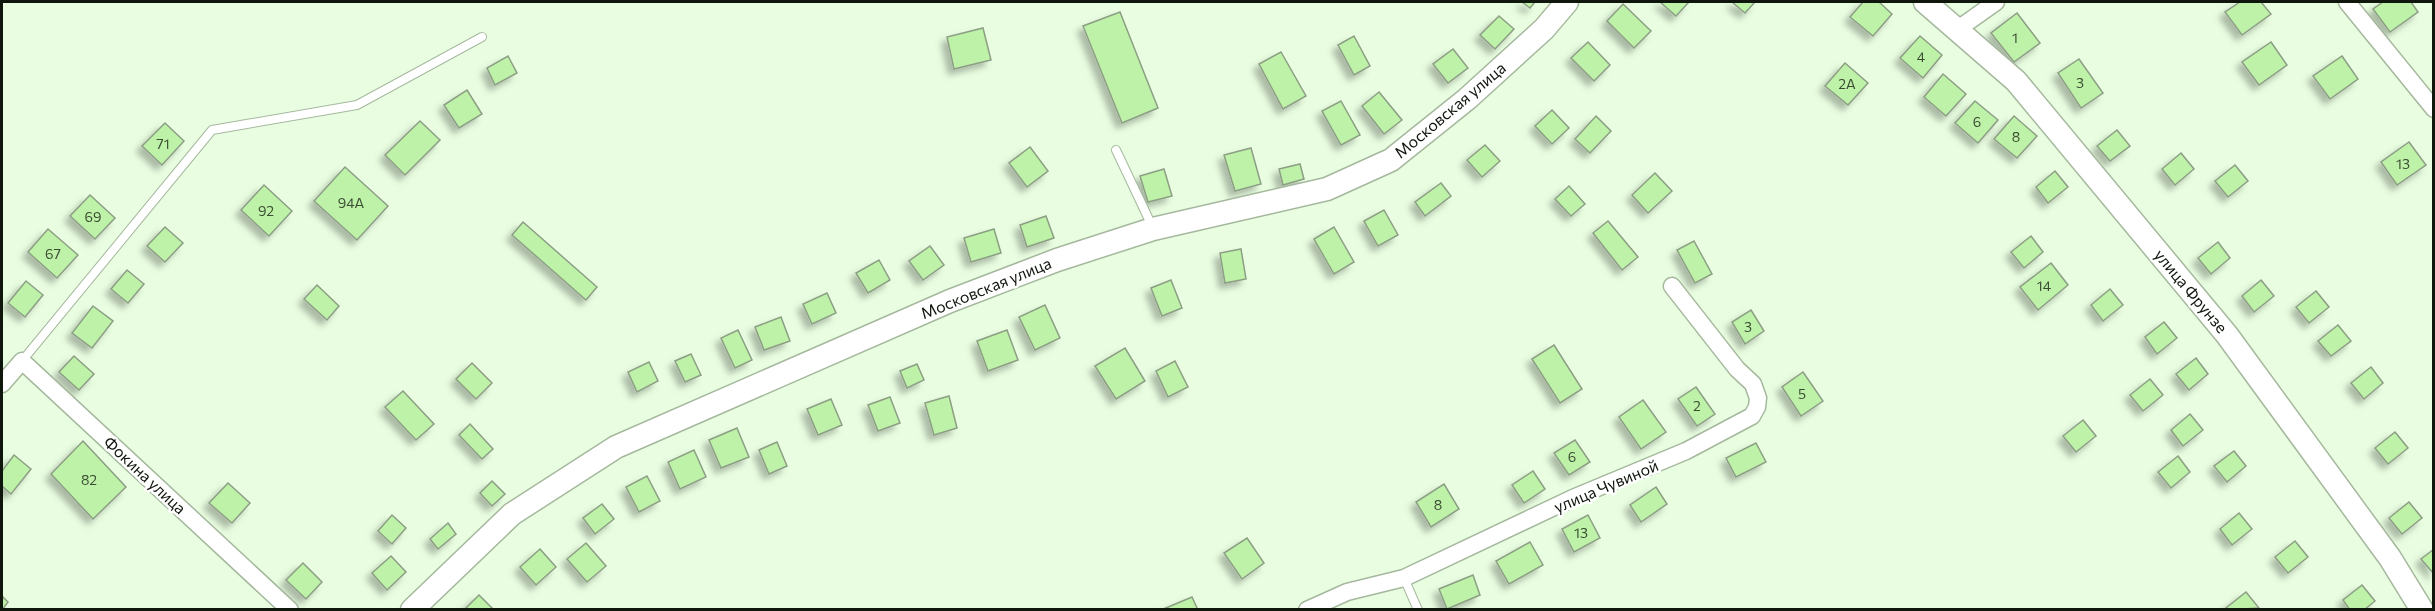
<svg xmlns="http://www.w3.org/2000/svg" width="2435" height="611" font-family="Commissioner,sans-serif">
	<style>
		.building { fill: #bef2a8; stroke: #8c9e84; stroke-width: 1.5; filter: url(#shadow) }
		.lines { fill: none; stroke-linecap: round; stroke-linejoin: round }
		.lane-casing { stroke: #a5b89d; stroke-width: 10 }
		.street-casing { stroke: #a5b89d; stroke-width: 19 }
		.secondary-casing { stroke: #a5b89d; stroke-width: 25 }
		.lane { stroke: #fff; stroke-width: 8 }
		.street { stroke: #fff; stroke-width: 16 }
		.secondary { stroke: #fff; stroke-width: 22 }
		.labels { text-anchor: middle; stroke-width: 5; stroke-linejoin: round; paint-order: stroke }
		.number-label { font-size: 14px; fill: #3b4d33 }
		.street-label { font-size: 16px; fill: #0f160c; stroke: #fff }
	</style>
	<defs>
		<filter id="shadow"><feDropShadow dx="-5.5" dy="5.5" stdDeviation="3" flood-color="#0004"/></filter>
	</defs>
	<rect width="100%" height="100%" fill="#e9fee1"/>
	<!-- building -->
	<g class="building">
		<path d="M1522 2H1535L1530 8Z"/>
		<path d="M1660 2H1689L1676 16Z"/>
		<path d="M1732 2H1755L1745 13Z"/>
		<path d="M1863 2H1879L1892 14 1873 36 1850 17Z"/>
		<path d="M2240 2H2261L2271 14 2242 35 2225 12Z"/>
		<path d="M2383 2H2411L2418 12 2390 32 2373 9Z"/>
		<path d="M1623 4 1651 31 1634 48 1607 21Z"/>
		<path d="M1120 12 1158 108 1122 123 1083 26Z"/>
		<path d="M2017 13 2040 43 2014 62 1991 33Z"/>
		<path d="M1499 16 1514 29 1495 49 1480 35Z"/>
		<path d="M983 28 991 60 954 69 947 37Z"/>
		<path d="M1354 36 1370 66 1354 75 1338 45Z"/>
		<path d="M1920 36 1942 55 1923 78 1900 58Z"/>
		<path d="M1588 42 1610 65 1594 81 1571 58Z"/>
		<path d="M2271 42 2287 65 2259 85 2242 62Z"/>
		<path d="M1453 49 1468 68 1448 83 1433 64Z"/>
		<path d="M1281 52 1306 96 1283 109 1259 64Z"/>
		<path d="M508 56 517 73 495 85 487 68Z"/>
		<path d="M2342 56 2358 79 2330 99 2313 76Z"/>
		<path d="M2079 59 2103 93 2081 108 2058 73Z"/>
		<path d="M1845 63 1868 83 1848 105 1825 86Z"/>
		<path d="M1943 74 1966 94 1946 116 1924 97Z"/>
		<path d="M467 90 482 114 459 128 444 105Z"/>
		<path d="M1379 92 1402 120 1384 134 1362 106Z"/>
		<path d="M1341 101 1360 135 1341 145 1322 111Z"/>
		<path d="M1975 101 1998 120 1978 143 1955 123Z"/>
		<path d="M1552 110 1569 128 1552 144 1535 126Z"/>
		<path d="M1596 116 1611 131 1590 153 1575 139Z"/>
		<path d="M2014 116 2037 136 2017 158 1994 139Z"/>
		<path d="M420 121 440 140 405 175 385 155Z"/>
		<path d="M165 123 184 141 162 165 142 146Z"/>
		<path d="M2117 130 2130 146 2110 161 2097 146Z"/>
		<path d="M2409 142 2426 165 2397 185 2381 162Z"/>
		<path d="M1485 145 1500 161 1482 177 1467 160Z"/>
		<path d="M1030 147 1048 171 1027 187 1009 163Z"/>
		<path d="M1251 148 1261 184 1235 191 1224 155Z"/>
		<path d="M2181 153 2194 169 2175 185 2162 169Z"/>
		<path d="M1300 164 1304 179 1283 185 1279 169Z"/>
		<path d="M2235 165 2248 181 2228 197 2215 181Z"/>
		<path d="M345 167 388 206 357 240 314 201Z"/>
		<path d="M1164 169 1172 196 1148 202 1140 176Z"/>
		<path d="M2055 171 2068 187 2048 203 2036 187Z"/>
		<path d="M1655 173 1672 191 1648 213 1632 195Z"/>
		<path d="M1441 183 1451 196 1425 216 1415 202Z"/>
		<path d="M264 185 292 211 269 236 241 210Z"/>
		<path d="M1569 186 1585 204 1571 216 1555 199Z"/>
		<path d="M90 195 115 218 95 239 70 216Z"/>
		<path d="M1384 210 1398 235 1378 246 1364 221Z"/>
		<path d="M1046 216 1054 238 1027 247 1020 225Z"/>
		<path d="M1608 221 1638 257 1622 270 1593 233Z"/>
		<path d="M523 222 597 287 586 300 512 235Z"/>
		<path d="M165 227 183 243 165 262 147 246Z"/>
		<path d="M1334 227 1354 262 1334 274 1314 239Z"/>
		<path d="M48 229 78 255 57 278 28 252Z"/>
		<path d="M994 229 1001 253 971 262 964 238Z"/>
		<path d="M2031 236 2043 252 2024 268 2011 252Z"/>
		<path d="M1694 241 1712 274 1695 283 1677 250Z"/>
		<path d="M2218 242 2230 258 2211 274 2198 258Z"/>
		<path d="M930 246 944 265 923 280 909 261Z"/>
		<path d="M1241 249 1246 279 1225 283 1220 253Z"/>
		<path d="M879 260 890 280 868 293 856 273Z"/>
		<path d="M2051 263 2068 285 2038 310 2020 287Z"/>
		<path d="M127 270 144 284 128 303 111 289Z"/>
		<path d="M1171 280 1182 308 1162 316 1151 288Z"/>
		<path d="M2261 280 2274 296 2254 312 2242 296Z"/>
		<path d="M26 281 43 295 25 317 8 303Z"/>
		<path d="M317 285 339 306 327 320 304 299Z"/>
		<path d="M2110 289 2123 305 2103 321 2091 305Z"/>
		<path d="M2316 291 2329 307 2309 323 2296 307Z"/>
		<path d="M827 293 836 313 812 324 803 304Z"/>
		<path d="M1045 305 1060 338 1035 350 1019 317Z"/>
		<path d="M93 306 113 321 92 348 72 333Z"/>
		<path d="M1751 310 1764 331 1745 344 1732 322Z"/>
		<path d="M781 317 790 341 764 350 755 327Z"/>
		<path d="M2164 322 2177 338 2157 354 2145 337Z"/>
		<path d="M2338 325 2351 341 2331 356 2318 341Z"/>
		<path d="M738 330 752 360 735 368 721 338Z"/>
		<path d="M1007 330 1018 360 988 371 977 341Z"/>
		<path d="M1554 345 1582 389 1560 403 1532 359Z"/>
		<path d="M1125 348 1145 381 1116 399 1095 366Z"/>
		<path d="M691 354 701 375 685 382 675 361Z"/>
		<path d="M74 356 94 374 79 390 59 372Z"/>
		<path d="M2196 358 2208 374 2189 390 2176 374Z"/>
		<path d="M1175 361 1188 387 1168 397 1156 371Z"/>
		<path d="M649 362 658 381 637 392 628 372Z"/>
		<path d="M472 363 492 383 476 399 456 379Z"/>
		<path d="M917 364 924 380 907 388 900 371Z"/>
		<path d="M2371 367 2383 383 2364 399 2351 383Z"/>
		<path d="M1803 372 1823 401 1801 416 1782 387Z"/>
		<path d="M2150 379 2163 395 2143 411 2130 395Z"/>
		<path d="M1696 387 1715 414 1697 426 1678 399Z"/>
		<path d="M403 391 434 424 416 440 385 407Z"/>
		<path d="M949 396 957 428 934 435 925 403Z"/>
		<path d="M890 397 900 423 878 431 868 405Z"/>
		<path d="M831 399 842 425 818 435 807 409Z"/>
		<path d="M1643 400 1666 432 1641 449 1619 417Z"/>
		<path d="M2190 414 2203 430 2183 446 2171 430Z"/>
		<path d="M2083 420 2096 436 2076 452 2063 436Z"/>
		<path d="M470 424 493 449 482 459 459 435Z"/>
		<path d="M737 428 749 457 721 468 709 440Z"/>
		<path d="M2395 432 2408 448 2388 464 2375 448Z"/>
		<path d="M1575 440 1590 462 1569 475 1554 453Z"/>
		<path d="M83 441 126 487 93 519 51 474Z"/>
		<path d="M777 442 787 466 769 474 759 450Z"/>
		<path d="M1756 443 1766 462 1736 477 1726 458Z"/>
		<path d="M694 450 706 477 680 489 668 462Z"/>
		<path d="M2234 451 2246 466 2227 482 2214 466Z"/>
		<path d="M14 455 31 469 11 494 2 486V471Z"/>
		<path d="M2178 456 2190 472 2171 488 2158 472Z"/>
		<path d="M1533 471 1545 489 1524 503 1512 485Z"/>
		<path d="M647 476 660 501 639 512 626 487Z"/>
		<path d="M492 481 505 494 492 506 480 493Z"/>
		<path d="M228 483 250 503 232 523 209 503Z"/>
		<path d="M1444 484 1459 509 1431 527 1416 502Z"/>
		<path d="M1656 487 1667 504 1641 522 1630 505Z"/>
		<path d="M2409 502 2422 518 2402 534 2389 518Z"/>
		<path d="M602 504 614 519 595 534 583 518Z"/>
		<path d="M2239 513 2252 529 2232 545 2220 529Z"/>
		<path d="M392 515 406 528 392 544 378 531Z"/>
		<path d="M1588 515 1600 538 1574 552 1562 529Z"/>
		<path d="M448 523 456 534 438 549 430 539Z"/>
		<path d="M1247 538 1264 563 1242 579 1224 553Z"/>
		<path d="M2295 541 2308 557 2288 573 2275 557Z"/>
		<path d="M1530 542 1543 565 1509 584 1496 561Z"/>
		<path d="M586 543 606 566 587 582 567 559Z"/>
		<path d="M540 549 556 567 536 585 520 567Z"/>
		<path d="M2434 549V574L2421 559Z"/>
		<path d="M391 556 406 572 387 590 372 573Z"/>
		<path d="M303 563 322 582 306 599 286 580Z"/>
		<path d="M1473 575 1480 595 1447 609 1439 589Z"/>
		<path d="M2362 585 2375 601 2364 610H2350L2343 600Z"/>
		<path d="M2246 592 2259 608 2227 610 2226 608Z"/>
		<path d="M479 595 494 610H464Z"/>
		<path d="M2 596 8 602 2 610Z"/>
		<path d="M1192 597 1198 610H1161Z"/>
	</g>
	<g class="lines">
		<defs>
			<g id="lane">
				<path d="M1116 150 1153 228"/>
				<path d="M22 361 212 130 357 105 482 37"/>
				<path d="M1404 578 1418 610"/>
			</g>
			<g id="street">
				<path d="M2347 2 2434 109"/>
				<path d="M1958 29 1996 2"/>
				<path d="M2 384 22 361 290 610"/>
				<path d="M1307 610 1347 592 1404 578 1573 498 1686 451 1752 416 1757 407 1758 398 1753 384 1737 369 1672 286"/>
			</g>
			<g id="secondary">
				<path d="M1925 2 2016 81 2227 335 2390 558 2422 610"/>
				<path d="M412 610 512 514 616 447 950 301 1057 260 1153 229 1327 189 1391 160 1467 99 1544 29 1567 2"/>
			</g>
		</defs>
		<!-- lane casing -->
		<use href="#lane" class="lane-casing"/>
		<!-- street casing -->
		<use href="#street" class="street-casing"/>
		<!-- secondary casing -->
		<use href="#secondary" class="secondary-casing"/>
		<!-- lane -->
		<use href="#lane" class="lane"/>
		<!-- street -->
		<use href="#street" class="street"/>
		<!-- secondary -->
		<use href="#secondary" class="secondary"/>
	</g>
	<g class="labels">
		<!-- number labels -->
		<g class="number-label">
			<text x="2015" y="43">1</text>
			<text x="1921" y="62">4</text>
			<text x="2080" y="88">3</text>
			<text x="1847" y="89">2А</text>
			<text x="1977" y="127">6</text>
			<text x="2016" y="142">8</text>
			<text x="163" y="149">71</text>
			<text x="2403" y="169">13</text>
			<text x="351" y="208">94А</text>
			<text x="266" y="216">92</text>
			<text x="93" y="222">69</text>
			<text x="53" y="259">67</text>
			<text x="2044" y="291">14</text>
			<text x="1748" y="332">3</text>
			<text x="1802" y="399">5</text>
			<text x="1697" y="411">2</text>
			<text x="1572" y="462">6</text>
			<text x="89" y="485">82</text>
			<text x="1438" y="510">8</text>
			<text x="1581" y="538">13</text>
		</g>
		<!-- street labels -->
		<g class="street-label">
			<text transform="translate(1450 110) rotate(-40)" y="6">Московская улица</text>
			<text transform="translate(986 288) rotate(-22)" y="6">Московская улица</text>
			<text transform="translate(2191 291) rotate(50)" y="6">улица Фрунзе</text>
			<text transform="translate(145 475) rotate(43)" y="6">Фокина улица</text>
			<text transform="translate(1606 486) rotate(-23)" y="6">улица Чувиной</text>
		</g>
	</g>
	<!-- border -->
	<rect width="2435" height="611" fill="none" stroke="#0f160c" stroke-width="6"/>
</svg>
